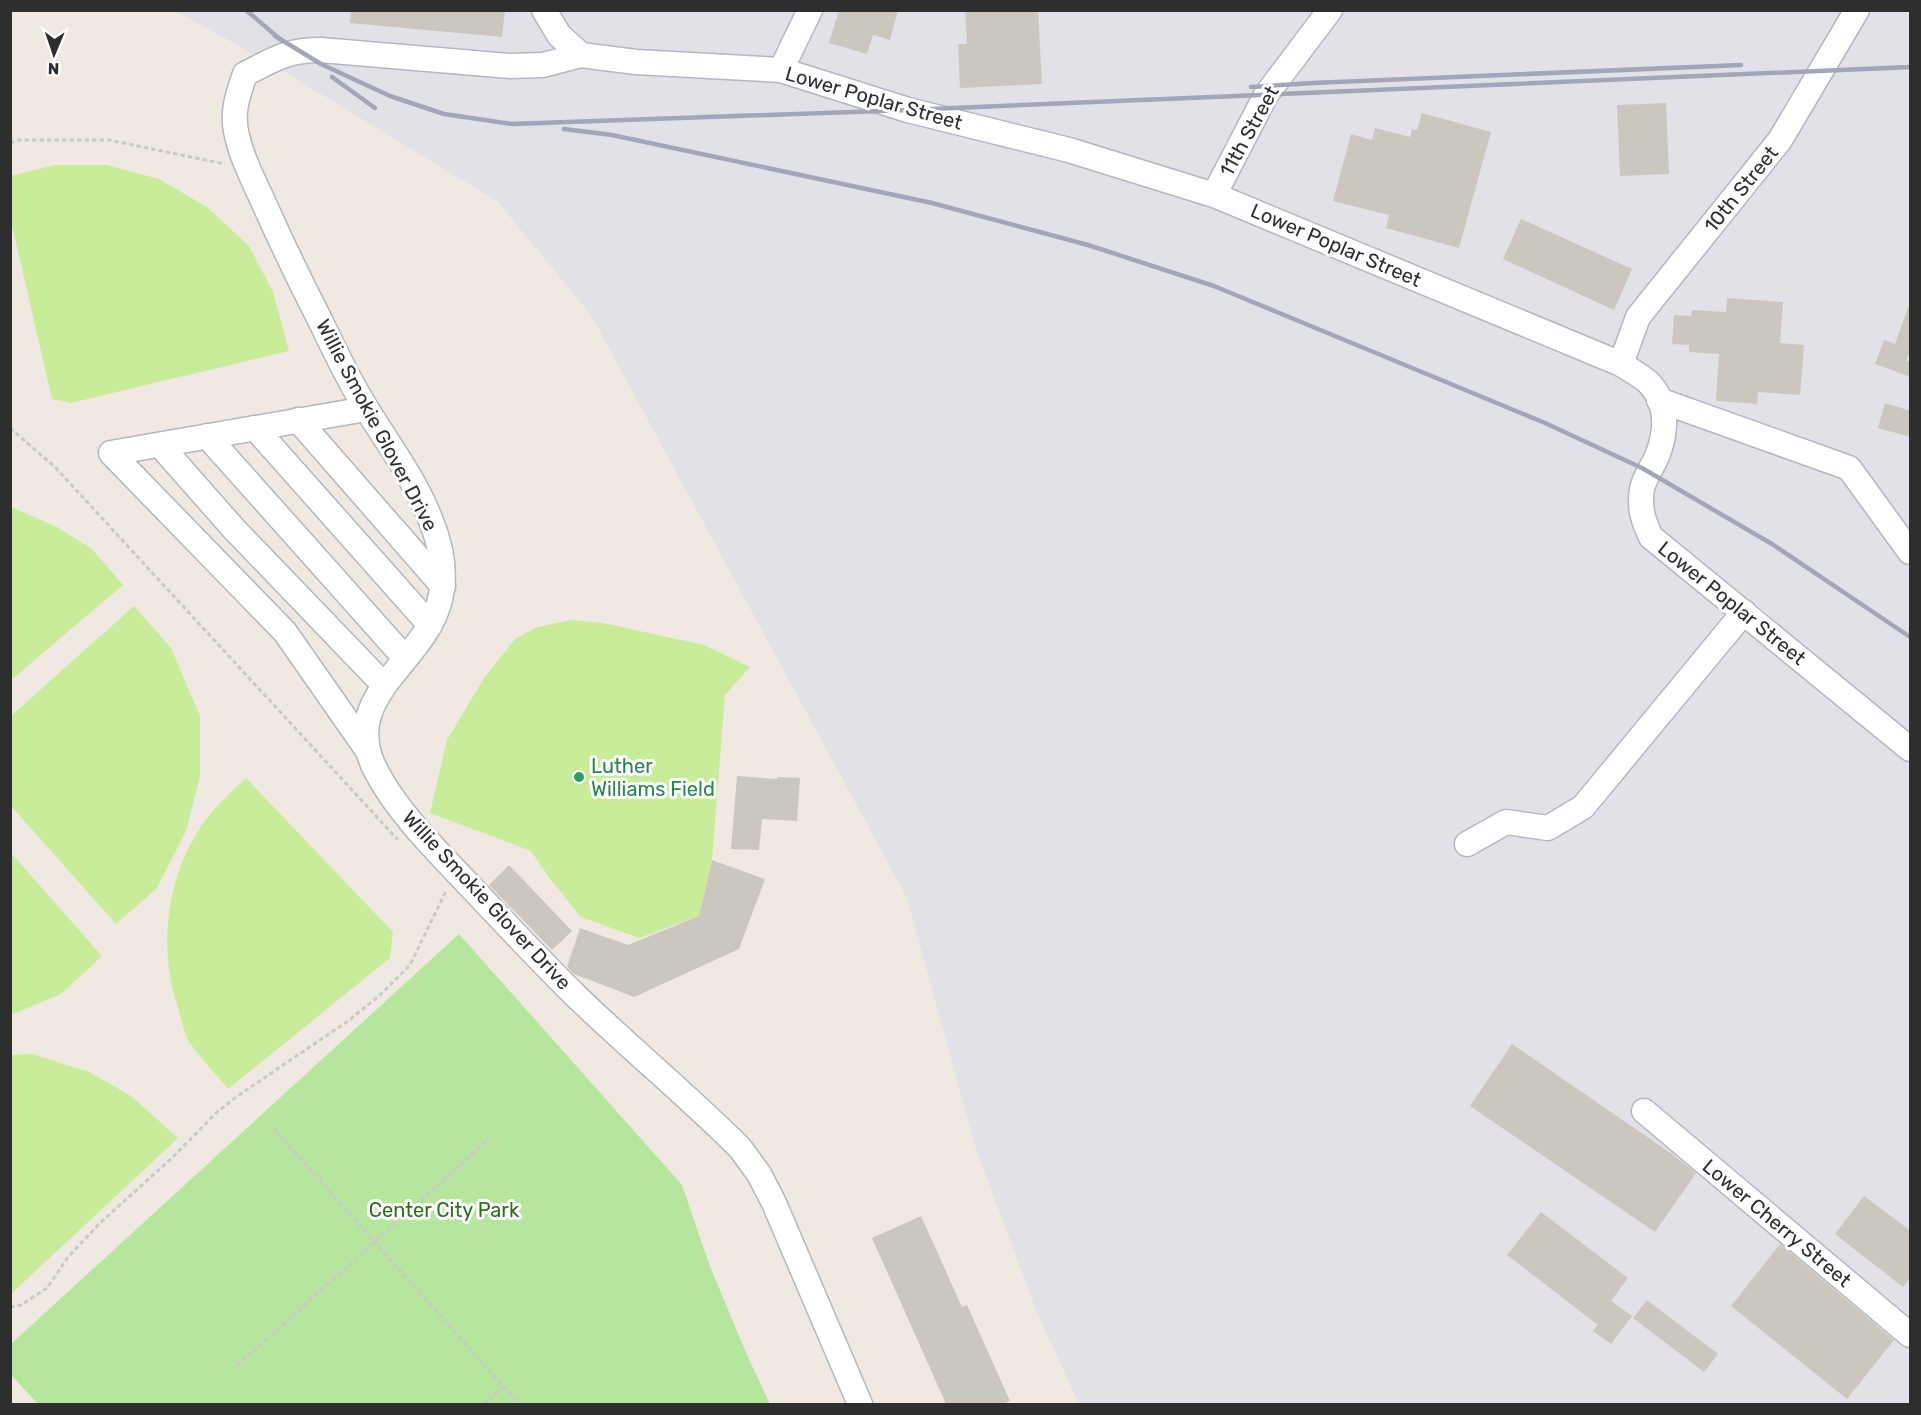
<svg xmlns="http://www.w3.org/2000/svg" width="1921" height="1415" font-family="Rubik,sans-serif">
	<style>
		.industrial { fill: #e3e1e8 }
		.green { fill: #b6e59e }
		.pitch { fill: #c9ec9a }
		.building { fill: #cbc7bf }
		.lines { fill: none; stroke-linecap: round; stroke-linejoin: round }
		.minor-casing { stroke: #b4b7c1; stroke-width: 27 }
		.path { stroke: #c9c9c9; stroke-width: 3; stroke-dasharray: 4.5 3; stroke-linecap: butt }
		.minor { stroke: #fff; stroke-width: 24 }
		.rail { stroke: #a3a6b8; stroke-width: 4.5 }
		.leisure-dot { fill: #2e9e5b; stroke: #fff; stroke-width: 2 }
		.labels { text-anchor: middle; stroke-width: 6; stroke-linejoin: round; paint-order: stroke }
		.street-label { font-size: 20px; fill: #2e2e2e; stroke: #fff }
		.leisure-label { font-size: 20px; fill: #27864d; stroke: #fff; text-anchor: start }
		.park-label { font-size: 20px; fill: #2c6e1b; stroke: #fff }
	</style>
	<rect width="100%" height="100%" fill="#efe9e1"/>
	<!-- industrial -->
	<path class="industrial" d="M176 11H1910V1404H1079L1036 1310 975 1146 907 898 591 315 498 202 275 66Z"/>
	<!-- green -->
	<path class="green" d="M459 934 682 1185 709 1264 747 1355 770 1404H38L11 1375V1344Z"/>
	<!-- pitch -->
	<g class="pitch">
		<path d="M55 165H107L159 179 207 207 249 246 273 292 289 351 71 403 52 399 11 221 10 176Z"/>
		<path d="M11 507 57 527 92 549 123 585 11 680Z"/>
		<path d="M134 606 171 648 200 716V776L186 831 157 888 116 924 11 806V716Z"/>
		<path d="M570 620 603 623 704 645 750 667 725 695 712 860 699 916 639 938 581 917 551 880 531 851 430 813 447 740 484 678 515 639 535 628Z"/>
		<path d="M246 778 393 932 390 958 228 1089C216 1074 201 1059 190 1043 183 1033 181 1016 177 1004 158 946 167 876 202 825 214 808 230 793 246 778Z"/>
		<path d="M11 853 102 956 61 994 11 1015Z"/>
		<path d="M32 1054 89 1072 131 1096 178 1138 11 1294V1055Z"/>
	</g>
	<!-- building -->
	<g class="building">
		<path d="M351 10H505L502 37 350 23Z"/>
		<path d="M839 10H898L890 40 873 35 867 54 829 43Z"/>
		<path d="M965 10H1038L1042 84 960 88 958 44H967Z"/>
		<path d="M1666 103 1669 174 1620 176 1617 105Z"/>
		<path d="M1422 113 1491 132 1459 248 1386 228 1389 215 1333 201 1351 134 1372 140 1375 128 1410 137 1412 129 1417 130Z"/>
		<path d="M1521 219 1632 269 1614 310 1503 259Z"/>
		<path d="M1727 298 1783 302 1780 343 1804 345 1800 395 1758 392 1757 404 1716 401 1719 354 1689 352V345L1672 344 1674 315 1691 316 1692 310 1726 312Z"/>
		<path d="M1909 305H1911V349L1906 361 1911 362V377L1875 364 1884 340 1895 344Z"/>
		<path d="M1885 403 1911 411V437L1878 428Z"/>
		<path d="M737 776 777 779 778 777 800 778 797 821 762 819 759 850 731 849Z"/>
		<path d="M712 860 765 879 739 949 634 997 574 974 567 967 580 928 628 945 699 916Z"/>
		<path d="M509 865 572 931 552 950 489 885Z"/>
		<path d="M1512 1044 1672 1154 1696 1173 1655 1232 1470 1106Z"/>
		<path d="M1864 1196 1911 1231V1277L1903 1287 1835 1234Z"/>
		<path d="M1541 1212 1628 1278 1611 1301 1632 1316 1611 1344 1593 1331 1598 1325 1507 1255Z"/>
		<path d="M921 1216 962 1307 967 1305 1010 1401 1002 1404H946L872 1238Z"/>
		<path d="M1780 1244 1894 1340 1847 1399 1731 1306Z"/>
		<path d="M1647 1300 1718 1354 1704 1372 1633 1318Z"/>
	</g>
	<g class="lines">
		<defs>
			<g id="minor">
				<path d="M544 10 559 35 581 55 636 62 781 70 908 110 1069 150 1214 195 1621 364C1630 370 1640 375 1648 382 1667 401 1667 427 1659 451 1655 464 1645 475 1642 489 1639 507 1643 521 1651 537L1910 749"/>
				<path d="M581 55 543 65 510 66 321 50C286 50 275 59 245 74 238 94 232 111 236 131 241 158 256 185 267 210 284 248 302 285 321 322 334 349 347 377 363 403 386 441 415 479 431 521 442 548 447 575 439 603 422 664 339 697 375 769 396 811 437 851 469 885 505 923 540 961 578 998 631 1049 688 1096 740 1148L759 1174 774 1203 860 1404"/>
				<path d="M781 70 810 10"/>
				<path d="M1214 195 1266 95 1330 10"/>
				<path d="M1621 364 1638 317 1780 140 1857 10"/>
				<path d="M1659 400 1849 468 1910 552"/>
				<path d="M366 409 111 453 285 632 368 751"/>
				<path d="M298 420 443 586"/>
				<path d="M255 428 430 625"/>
				<path d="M207 436 405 658"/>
				<path d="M160 445 234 529 384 685"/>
				<path d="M1467 844 1506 822 1548 828 1583 807 1744 612"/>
				<path d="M1644 1111 1910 1335"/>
			</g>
		</defs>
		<!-- minor casing -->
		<use href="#minor" class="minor-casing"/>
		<!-- path -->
		<g class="path">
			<path d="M10 143 19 140H109L225 164"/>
			<path d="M10 428 55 467 398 840"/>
			<path d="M274 1129 519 1404"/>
			<path d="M10 1307 21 1305 47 1288 68 1257 99 1224 174 1156 217 1112 239 1095 348 1021 379 996 410 965 446 891"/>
			<path d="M237 1366 489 1139"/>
			<path d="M484 1404 503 1387"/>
		</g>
		<!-- minor -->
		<use href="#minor" class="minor"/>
		<!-- rail -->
		<g class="rail">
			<path d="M246 10 281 40"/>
			<path d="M275 36 321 64 390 96 444 114 512 124 908 110 1910 67"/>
			<path d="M332 77 375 108"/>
			<path d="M1251 87 1313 83 1741 65"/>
			<path d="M564 129 612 135 932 203 1088 245 1214 286 1545 423 1642 468 1772 544 1910 637"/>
		</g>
	</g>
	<!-- markers -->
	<circle class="leisure-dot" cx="579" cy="777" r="6"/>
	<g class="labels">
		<!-- street labels -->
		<g class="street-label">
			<text transform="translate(874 98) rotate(16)" y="7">Lower Poplar Street</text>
			<text transform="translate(1249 131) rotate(-61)" y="7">11th Street</text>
			<text transform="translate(1741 189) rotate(-51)" y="7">10th Street</text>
			<text transform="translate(1336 245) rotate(23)" y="7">Lower Poplar Street</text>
			<text transform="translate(377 425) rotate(62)" y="7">Willie Smokie Glover Drive</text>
			<text transform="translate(1732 603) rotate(39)" y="7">Lower Poplar Street</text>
			<text transform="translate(487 900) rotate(47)" y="7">Willie Smokie Glover Drive</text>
			<text transform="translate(1777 1223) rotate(40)" y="7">Lower Cherry Street</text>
		</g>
		<!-- leisure labels -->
		<g class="leisure-label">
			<text x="591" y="773">Luther<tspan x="591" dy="23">Williams Field</tspan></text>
		</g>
		<!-- park labels -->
		<g class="park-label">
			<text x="444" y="1217">Center City Park</text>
		</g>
	</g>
	<!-- border -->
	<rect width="1921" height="1415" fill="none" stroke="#2e2e2e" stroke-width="24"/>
	<!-- north arrow -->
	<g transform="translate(54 54) rotate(182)" stroke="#ffffff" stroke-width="4.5" paint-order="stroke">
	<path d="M0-4.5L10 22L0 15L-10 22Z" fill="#2e2e2e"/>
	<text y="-9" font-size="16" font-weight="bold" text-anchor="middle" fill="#2e2e2e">N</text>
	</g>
</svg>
